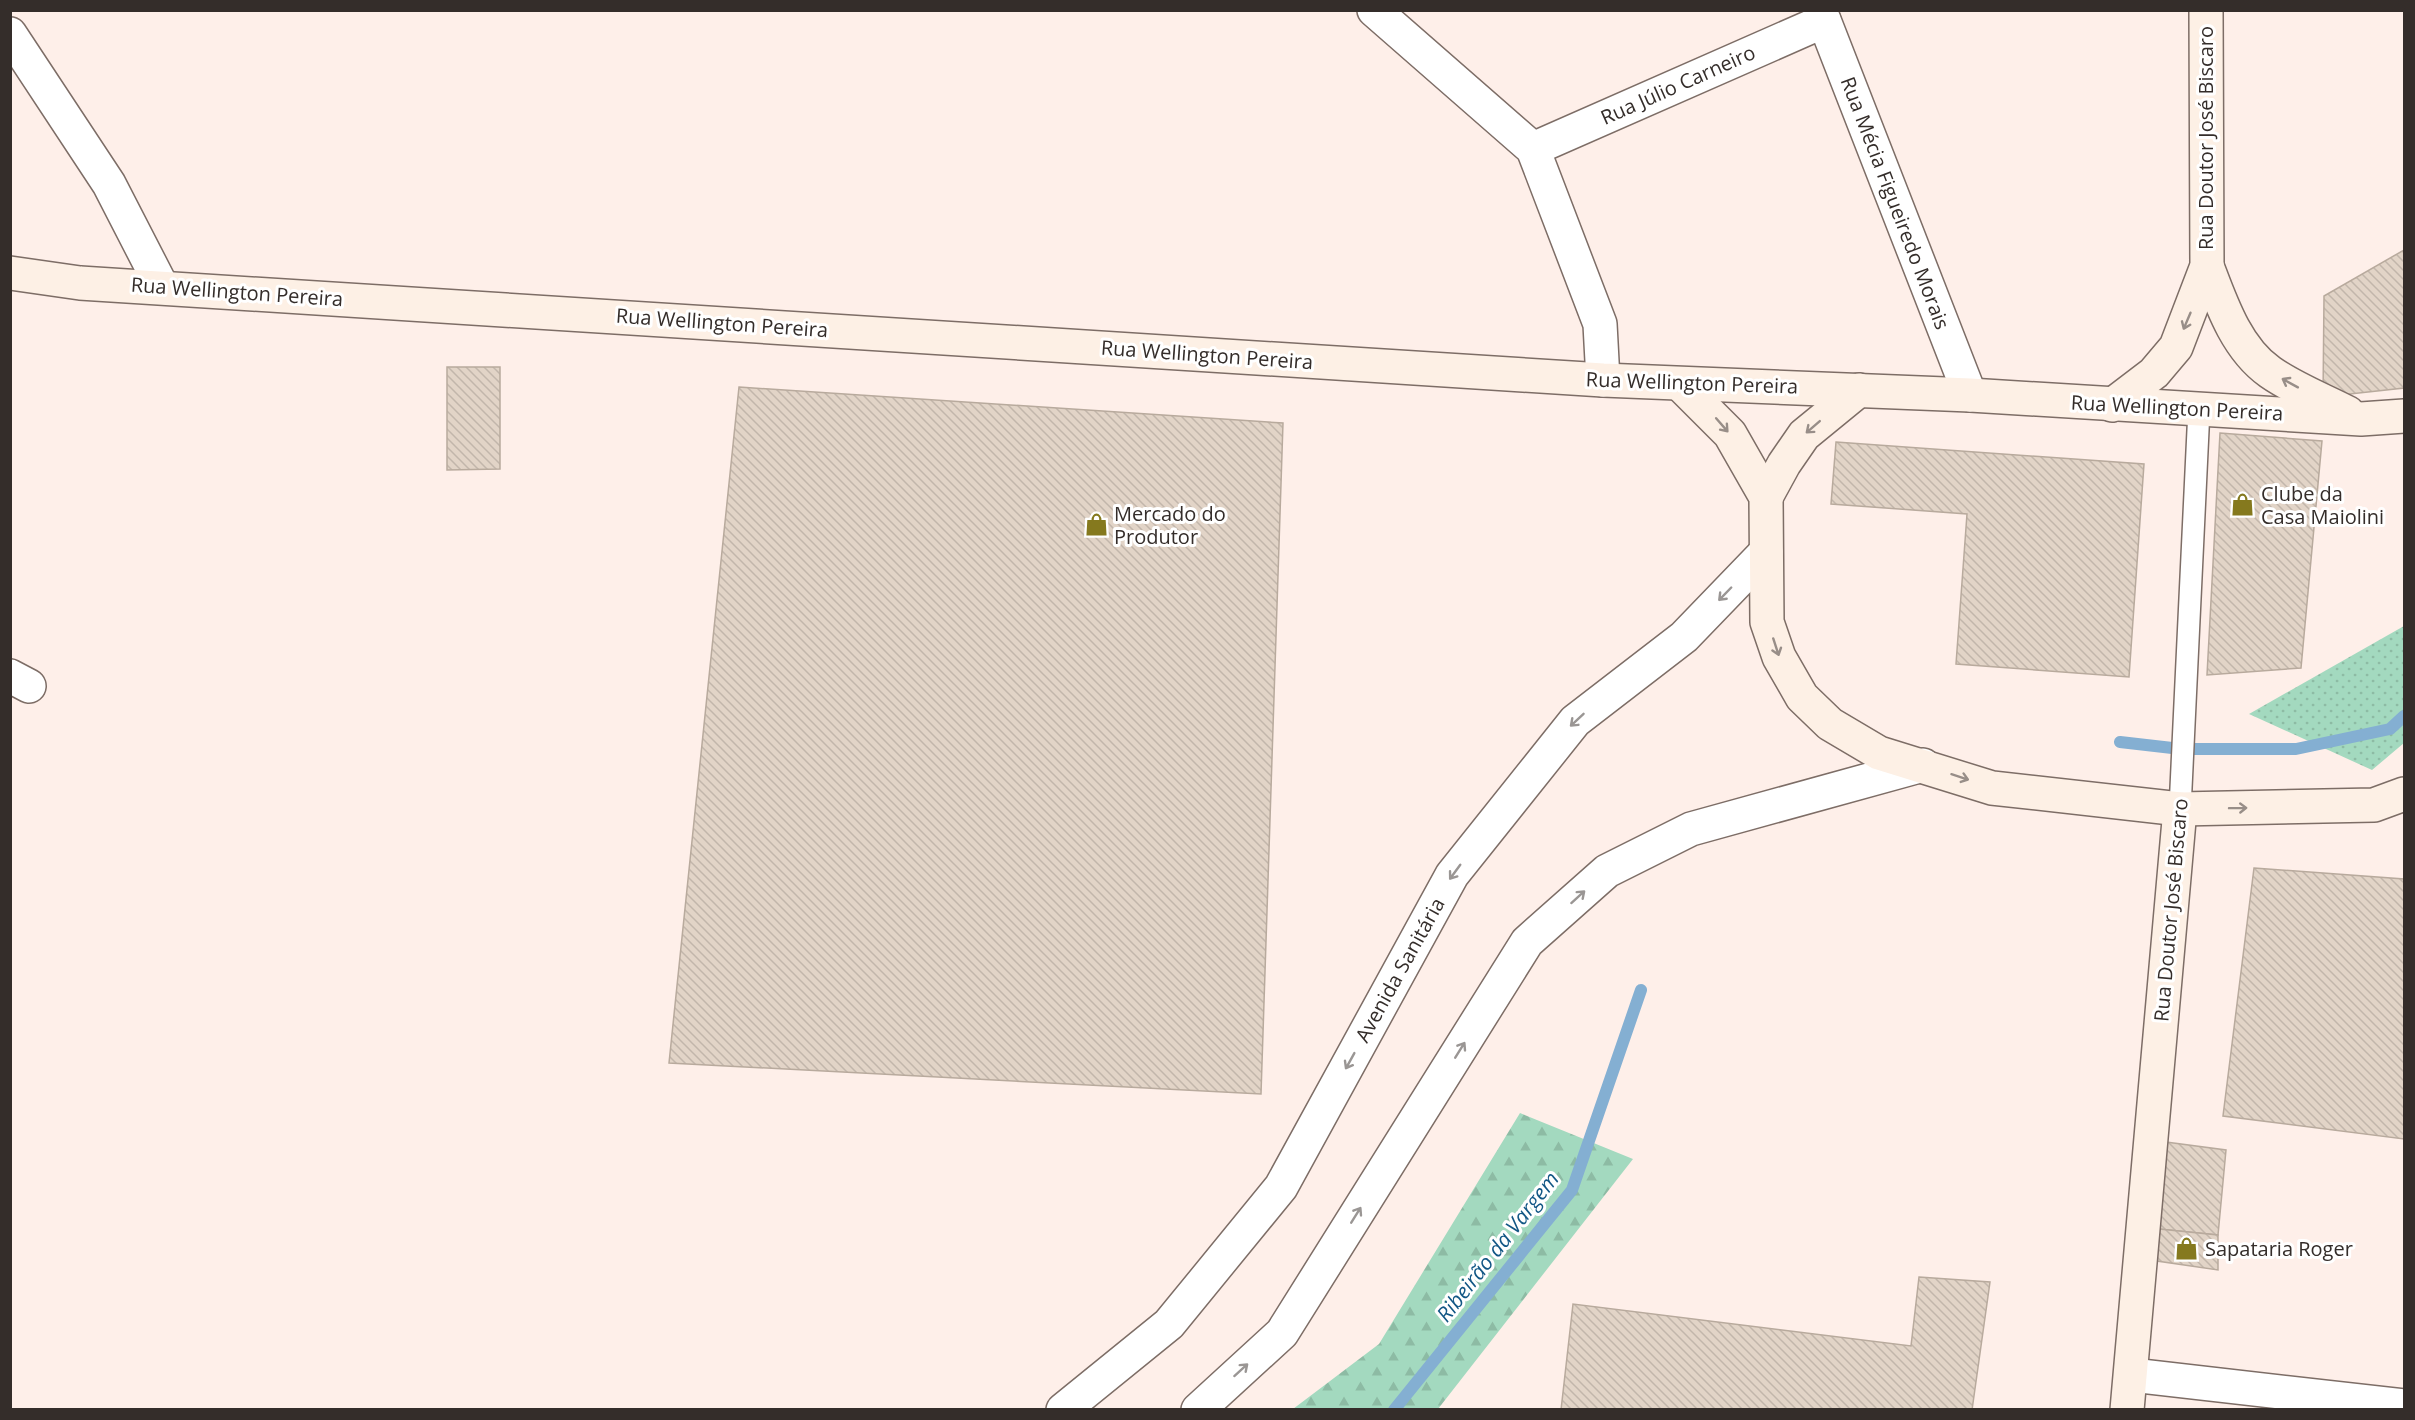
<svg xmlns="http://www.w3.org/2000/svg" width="2415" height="1420" font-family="'Open Sans',sans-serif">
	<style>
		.grass { fill: url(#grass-dots) }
		.forest { fill: url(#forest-firs) }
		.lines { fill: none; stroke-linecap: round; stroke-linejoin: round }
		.stream { stroke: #84afd2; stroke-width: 12 }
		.building { fill: url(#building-back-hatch); stroke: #b8aa9d; stroke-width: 1.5 }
		.service-casing { stroke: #7d6d66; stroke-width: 24 }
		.minor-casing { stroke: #7d6d66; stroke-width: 36 }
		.tertiary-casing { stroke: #7d6d66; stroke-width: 36 }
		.secondary-casing { stroke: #7d6d66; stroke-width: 36 }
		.service { stroke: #fff; stroke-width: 21 }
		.minor { stroke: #fff; stroke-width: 33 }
		.tertiary { stroke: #fff; stroke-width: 33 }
		.secondary { stroke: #fdf0e5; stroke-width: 33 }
		.oneway { stroke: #988e88 }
		.oneway2 { stroke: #9a9694 }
		.labels { text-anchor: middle; stroke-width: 6; stroke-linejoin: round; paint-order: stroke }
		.street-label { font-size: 20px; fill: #342d2a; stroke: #fff }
		.poi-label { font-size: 20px; fill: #342d2a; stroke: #fff; text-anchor: start }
		.water-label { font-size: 21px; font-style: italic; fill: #125785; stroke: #fff }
	</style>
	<defs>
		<pattern id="grass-dots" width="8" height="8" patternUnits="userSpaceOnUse" patternTransform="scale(1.5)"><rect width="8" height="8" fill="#a3d9bf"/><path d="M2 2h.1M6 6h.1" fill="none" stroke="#8dbba4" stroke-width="1.8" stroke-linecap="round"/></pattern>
		<pattern id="forest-firs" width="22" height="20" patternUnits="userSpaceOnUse" patternTransform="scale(1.5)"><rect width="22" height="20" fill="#a3d9bf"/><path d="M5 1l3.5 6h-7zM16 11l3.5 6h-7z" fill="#8dbba4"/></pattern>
		<pattern id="building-back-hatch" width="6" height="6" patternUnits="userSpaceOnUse" patternTransform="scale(1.5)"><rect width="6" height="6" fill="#e2d4c7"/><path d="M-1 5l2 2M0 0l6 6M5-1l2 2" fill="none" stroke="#c2b6ab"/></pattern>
	</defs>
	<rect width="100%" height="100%" fill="#feefe9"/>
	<!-- grass -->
	<path class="grass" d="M2404 626V743L2372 770 2249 714Z"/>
	<!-- forest -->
	<path class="forest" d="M1520 1113 1633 1159 1438 1409H1293L1379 1344Z"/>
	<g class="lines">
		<!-- stream -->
		<g class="stream">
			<path d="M2120 742 2181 749H2296L2390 729 2404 716"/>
			<path d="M1394 1410 1572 1190 1641 990"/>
		</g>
	</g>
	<!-- building -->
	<g class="building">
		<path d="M2404 250V388L2323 397 2324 296Z"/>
		<path d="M447 367H500V469L447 470Z"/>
		<path d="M739 387 1283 423 1261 1094 669 1063Z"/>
		<path d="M2220 433 2322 441 2301 668 2207 675Z"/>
		<path d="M1836 442 2144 464 2129 677 1956 664 1967 514 1831 504Z"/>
		<path d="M2254 868 2404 879V1139L2223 1116Z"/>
		<path d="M2166 1142 2226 1150 2218 1235 2159 1229Z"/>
		<path d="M2159 1229 2218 1235V1270L2157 1261Z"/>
		<path d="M1919 1277 1990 1282 1972 1410H1561L1573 1304 1911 1346Z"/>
	</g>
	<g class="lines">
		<defs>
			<path id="service" d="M2180 809 2199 409"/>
			<g id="minor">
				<path d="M1374 10 1533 149 1600 324 1603 380"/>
				<path d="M1820 10 1970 395"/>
				<path d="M10 34 109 184 162 287"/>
				<path d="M1533 149 1824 21"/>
				<path d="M10 676 29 686"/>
				<path d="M2132 1375 2404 1406"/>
			</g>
			<g id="tertiary">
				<path d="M1063 1410 1169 1324 1281 1187 1452 875 1575 721 1684 637 1766 552"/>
				<path d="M1198 1410 1282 1333 1527 942 1607 871 1691 829 1923 765"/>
			</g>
			<g id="secondary">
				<path d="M2207 266C2221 303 2236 348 2270 372 2294 389 2323 400 2348 413"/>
				<path d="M10 273 80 283 1603 380 1970 395 2361 419 2404 416"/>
				<path d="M1680 384 1730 434 1766 497 1767 622 1779 657 1802 697 1830 724 1879 753 1992 788 2180 809 2374 805 2404 794"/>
				<path d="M2112 405 2154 373 2176 347 2207 266 2206 10"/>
				<path d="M1766 497 1784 464 1804 435 1859 390"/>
				<path d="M2127 1410 2180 809"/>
			</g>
		</defs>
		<!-- service casing -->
		<use href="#service" class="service-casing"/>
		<!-- minor casing -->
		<use href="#minor" class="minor-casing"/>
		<!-- tertiary casing -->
		<use href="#tertiary" class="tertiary-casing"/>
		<!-- secondary casing -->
		<use href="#secondary" class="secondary-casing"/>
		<!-- service -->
		<use href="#service" class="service"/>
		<!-- minor -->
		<use href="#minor" class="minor"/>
		<!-- tertiary -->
		<use href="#tertiary" class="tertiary"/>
		<!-- secondary -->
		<use href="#secondary" class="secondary"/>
	</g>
	<!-- one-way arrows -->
	<defs><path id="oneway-shaft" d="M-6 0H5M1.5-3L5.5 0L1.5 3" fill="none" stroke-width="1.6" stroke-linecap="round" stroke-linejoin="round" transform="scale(1.5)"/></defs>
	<g class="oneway">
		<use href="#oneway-shaft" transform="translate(2187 321) rotate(113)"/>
		<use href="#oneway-shaft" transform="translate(2290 383) rotate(-151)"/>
		<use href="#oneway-shaft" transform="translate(1722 425) rotate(49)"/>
		<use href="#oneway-shaft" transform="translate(1813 427) rotate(139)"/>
		<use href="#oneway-shaft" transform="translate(1776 647) rotate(72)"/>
		<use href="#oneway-shaft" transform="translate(1960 777) rotate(18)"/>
		<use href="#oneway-shaft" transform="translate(2238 808) rotate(-1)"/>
	</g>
	<g class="oneway2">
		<use href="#oneway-shaft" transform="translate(1725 594) rotate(134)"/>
		<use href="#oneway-shaft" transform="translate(1577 720) rotate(137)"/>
		<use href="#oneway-shaft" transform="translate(1455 872) rotate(126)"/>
		<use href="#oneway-shaft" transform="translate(1578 897) rotate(-42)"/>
		<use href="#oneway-shaft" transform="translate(1460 1050) rotate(-58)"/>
		<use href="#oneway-shaft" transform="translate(1350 1061) rotate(119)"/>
		<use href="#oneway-shaft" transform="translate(1356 1215) rotate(-58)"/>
		<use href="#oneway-shaft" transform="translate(1241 1370) rotate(-42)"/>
	</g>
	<!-- icons -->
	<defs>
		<symbol id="shop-bare" viewBox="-9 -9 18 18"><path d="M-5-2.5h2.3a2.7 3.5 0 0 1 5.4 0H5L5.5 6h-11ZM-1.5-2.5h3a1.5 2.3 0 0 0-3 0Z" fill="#85791e" stroke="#fff" stroke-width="2.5" paint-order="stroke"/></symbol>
	</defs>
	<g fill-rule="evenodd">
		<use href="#shop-bare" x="2226" y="488" width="33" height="33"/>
		<use href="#shop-bare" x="1080" y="508" width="33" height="33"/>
		<use href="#shop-bare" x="2170" y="1232" width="33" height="33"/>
	</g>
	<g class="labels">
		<!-- street labels -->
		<g class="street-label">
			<text transform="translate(1678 85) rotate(-24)" y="7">Rua Júlio Carneiro</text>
			<text transform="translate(2206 138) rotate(-90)" y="7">Rua Doutor José Biscaro</text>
			<text transform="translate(1895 203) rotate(69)" y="7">Rua Mécia Figueiredo Morais</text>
			<text transform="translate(237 292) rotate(4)" y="7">Rua Wellington Pereira</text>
			<text transform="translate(722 323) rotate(4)" y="7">Rua Wellington Pereira</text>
			<text transform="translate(1207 355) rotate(4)" y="7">Rua Wellington Pereira</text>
			<text transform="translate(1692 383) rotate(2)" y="7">Rua Wellington Pereira</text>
			<text transform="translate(2177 408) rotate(3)" y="7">Rua Wellington Pereira</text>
			<text transform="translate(2171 910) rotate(-85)" y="7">Rua Doutor José Biscaro</text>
			<text transform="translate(1400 970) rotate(-61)" y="7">Avenida Sanitária</text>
		</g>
		<!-- poi labels -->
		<g class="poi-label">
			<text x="2261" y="501">Clube da<tspan x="2261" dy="23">Casa Maiolini</tspan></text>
			<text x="1114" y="521">Mercado do<tspan x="1114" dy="23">Produtor</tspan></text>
			<text x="2205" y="1256">Sapataria Roger</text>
		</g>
		<!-- water labels -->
		<g class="water-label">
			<text transform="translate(1498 1247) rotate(-52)" y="7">Ribeirão da Vargem</text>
		</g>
	</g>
	<!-- border -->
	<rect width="2415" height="1420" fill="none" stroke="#342d2a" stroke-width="24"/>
</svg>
